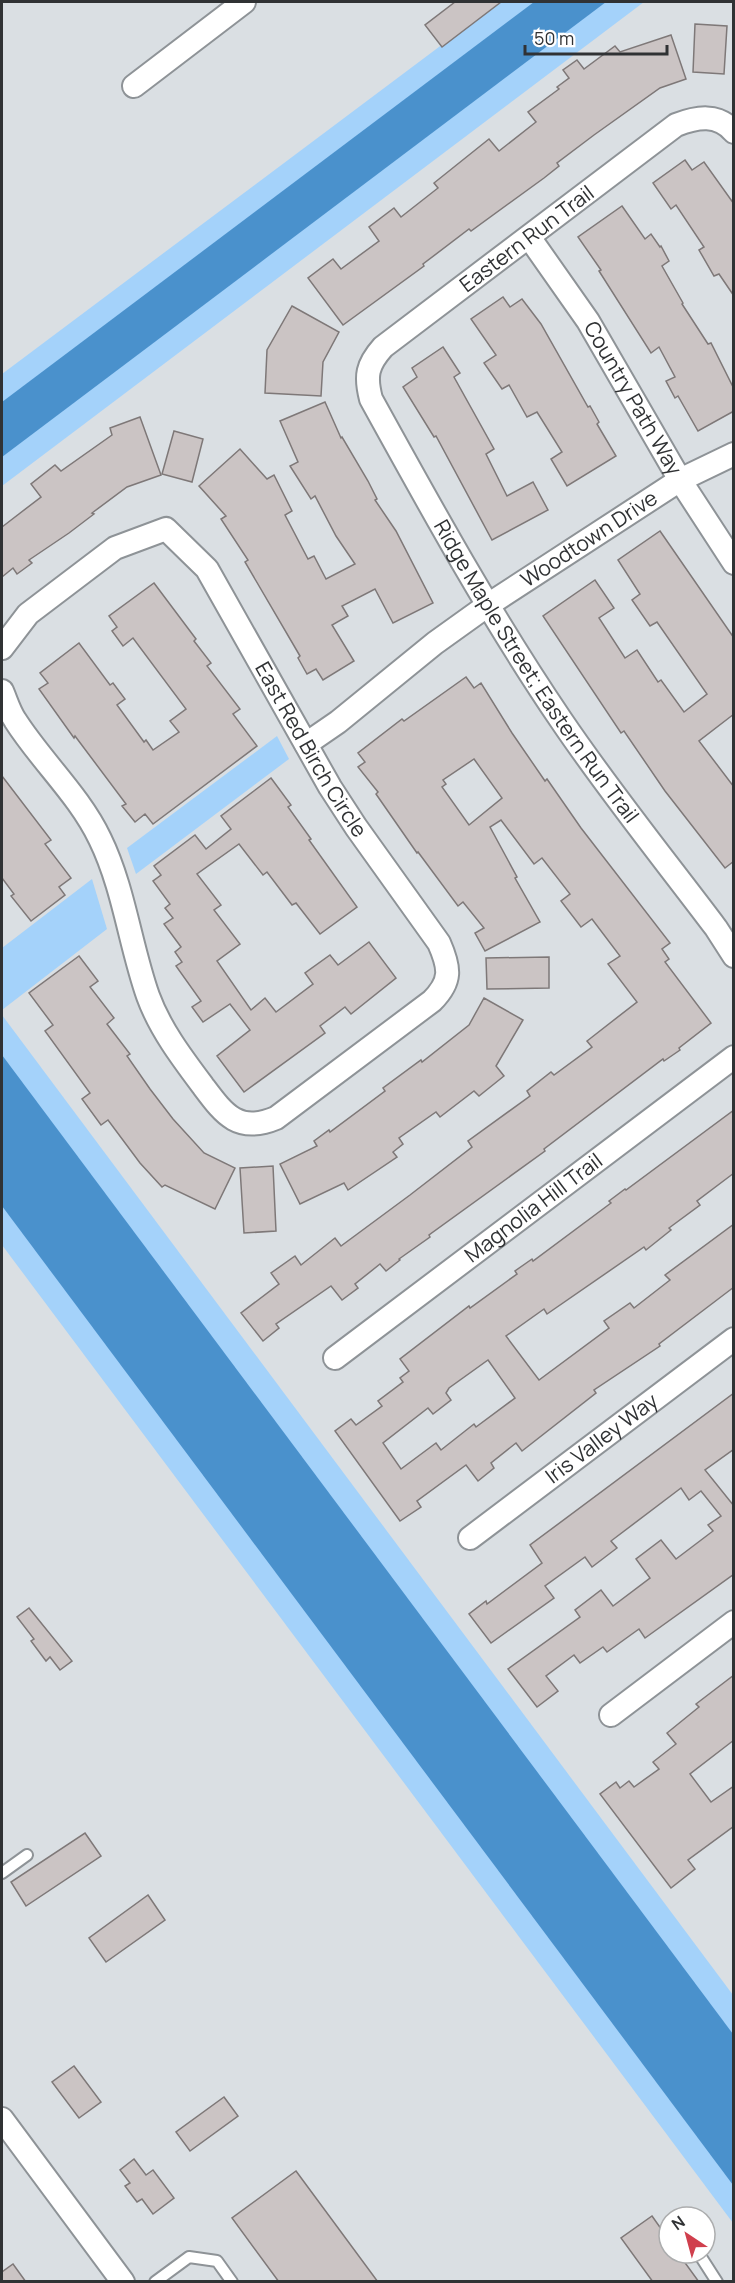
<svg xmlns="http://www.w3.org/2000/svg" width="735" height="2283" font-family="Manrope,sans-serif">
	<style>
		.green { fill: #a4d2fa }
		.water { fill: #4a91cc }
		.building { fill: #cbc4c4; stroke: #7e7878; stroke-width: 1.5; fill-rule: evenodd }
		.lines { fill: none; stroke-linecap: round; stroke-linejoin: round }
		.service-casing { stroke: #8e9397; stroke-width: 14 }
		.minor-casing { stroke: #8e9397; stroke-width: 26 }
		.service { stroke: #fff; stroke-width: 10 }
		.minor { stroke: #fff; stroke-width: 22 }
		.labels { text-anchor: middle; stroke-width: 5; stroke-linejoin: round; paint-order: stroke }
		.street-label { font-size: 21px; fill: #303234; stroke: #fff }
	</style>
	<rect width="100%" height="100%" fill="#dadfe3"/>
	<!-- green -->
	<g class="green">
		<path d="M499 2H644L2 486V374Z"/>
		<path d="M277 736 289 759 136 874 127 848Z"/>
		<path d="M92 879 107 929 2 1010V948Z"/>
		<path d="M2 1015 733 1995V2223L2 1245Z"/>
	</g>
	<!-- water -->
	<g class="water">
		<path d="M534 2H606L2 457V402Z"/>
		<path d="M2 1055 733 2034V2185L2 1206Z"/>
	</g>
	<!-- building -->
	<g class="building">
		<path d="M455 2H501L442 47 425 25Z"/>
		<path d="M695 24 727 26 724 74 693 72Z"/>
		<path d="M671 35 686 79 660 88 594 135 557 163 559 166 544 178 471 231 469 229 423 264 424 266 343 325 308 278 333 259 341 269 379 241 369 227 394 208 401 217 438 188 434 183 489 139 499 151 536 122 528 112 559 89 557 87 569 78 563 70 577 60 584 69 615 46 620 52Z"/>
		<path d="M685 160 692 170 704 162 734 204V296L719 274 714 276 699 250 704 247 676 205 671 209 653 183Z"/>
		<path d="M622 206 645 239 651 234 660 247 661 246 669 261 662 266 683 303 682 304 708 344 711 343 734 389V411L698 431 678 396 675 398 666 381 675 377 659 347 651 353 599 271 601 270 578 237Z"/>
		<path d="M503 297 510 307 522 299 541 324 588 407 590 406 599 422 597 424 616 456 567 486 551 459 562 452 537 412 527 417 509 385 502 389 484 363 496 355 471 319Z"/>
		<path d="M292 306 339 332 323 362 321 396 265 393 267 350Z"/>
		<path d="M443 347 460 373 454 377 494 449 486 454 507 496 533 482 548 510 492 540 436 436 434 437 403 387 417 377 412 368Z"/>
		<path d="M325 402 341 438 342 437 368 481 377 499 375 500 396 531 433 603 393 623 375 589 342 606 348 616 332 625 354 661 323 680 316 669 307 674 298 658 300 656 245 562 248 560 221 519 226 516 199 486 240 449 267 479 274 475 292 511 285 515 308 559 314 556 326 579 355 564 336 536 315 496 311 499 290 466 298 462 280 421Z"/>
		<path d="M140 417 161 475 127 487 92 513 94 514 69 533 29 560 32 563 17 574 13 568 2 577V527L41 497 31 484 55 465 61 471 112 435 110 428Z"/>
		<path d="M174 431 203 439 192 482 162 474Z"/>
		<path d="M660 531 734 638V714L699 741 734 787V861L725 868 665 791 624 731 621 733 543 616 595 580 614 608 599 618 625 658 637 650 658 682 661 680 684 712 707 694 657 622 650 626 632 600 640 594 618 560Z"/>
		<path d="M154 583 196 639 194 641 211 663 207 666 240 709 233 714 257 746 153 824 145 814 135 822 122 806 126 804 75 736 74 738 39 689 48 683 40 673 79 643 110 685 113 683 125 699 117 705 144 742 146 740 153 750 179 732 170 721 186 709 133 638 123 646 112 631 117 627 109 616Z"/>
		<path d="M466 677 474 688 481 683 512 733 545 781 547 779 581 828 670 943 662 949 669 959 665 962 711 1023 679 1048 680 1050 664 1061 663 1059 544 1149 545 1151 429 1235 430 1237 399 1259 400 1260 386 1271 380 1264 355 1284 358 1288 342 1300 331 1286 276 1324 279 1328 263 1341 241 1313 279 1284 271 1273 295 1256 301 1265 335 1238 341 1246 410 1195 472 1147 468 1141 530 1096 527 1091 551 1072 554 1075 592 1047 587 1041 637 1002 608 964 620 956 592 919 581 927 561 901 570 894 542 858 534 864 501 820 490 827 517 877 515 878 540 922 485 951 475 933 484 928 463 902 458 906 418 852 417 853 376 794 378 792 358 767 365 762 358 753 402 719 404 721ZM474 759 502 798 469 825 442 787 446 784 443 780Z"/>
		<path d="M2 776 51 840 45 844 71 878 59 887 65 895 31 921 11 896 14 894 2 878Z"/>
		<path d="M271 778 291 805 288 807 311 839 309 840 357 907 320 934 296 903 292 905 267 872 263 875 239 844 197 874 221 905 214 910 240 944 217 961 251 1010 265 998 276 1012 313 984 305 973 330 955 338 965 369 942 396 978 351 1014 345 1007 320 1026 325 1033 244 1092 217 1056 250 1030 230 1004 203 1022 192 1007 201 1001 176 966 182 962 175 952 181 947 164 924 173 918 165 908 170 904 153 881 161 875 154 866 195 835 206 849 231 829 221 816Z"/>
		<path d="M79 956 98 981 90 987 114 1018 107 1024 130 1054 127 1056 150 1089 173 1119 204 1153 235 1168 215 1209 165 1185 162 1187 140 1163 108 1120 101 1125 82 1099 90 1093 45 1031 53 1025 29 993Z"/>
		<path d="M549 957V988L487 989 486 958Z"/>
		<path d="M484 998 523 1020 496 1066 504 1076 479 1096 474 1091 440 1117 436 1112 399 1138 403 1144 393 1152 397 1157 348 1190 344 1183 300 1204 280 1164 317 1146 314 1141 329 1130 330 1132 385 1091 383 1088 421 1060 422 1062 469 1025Z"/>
		<path d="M734 1110V1173L697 1201 700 1205 669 1228 671 1230 646 1250 644 1247 547 1314 544 1309 506 1336 539 1380 609 1328 604 1321 630 1303 634 1308 670 1280 665 1275 734 1224V1287L659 1344 660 1346 594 1390 596 1393 522 1451 516 1443 491 1463 494 1468 478 1481 466 1465 417 1501 421 1507 400 1521 335 1431 351 1419 356 1425 382 1406 378 1401 403 1382 400 1378 409 1371 400 1359 469 1306 470 1308 517 1274 515 1271 532 1259 533 1261 611 1203 609 1201 625 1189 626 1190ZM488 1360 515 1398 476 1427 474 1424 441 1450 436 1443 401 1469 383 1443 428 1408 433 1414 451 1400 446 1393 449 1388Z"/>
		<path d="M273 1166 276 1231 244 1233 240 1168Z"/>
		<path d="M734 1393V1449L705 1470 734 1506V1574L645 1638 639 1629 607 1652 603 1647 580 1663 574 1655 546 1676 558 1691 537 1707 508 1669 580 1617 575 1610 601 1590 613 1606 650 1578 636 1559 661 1540 676 1559 713 1531 708 1525 721 1516 701 1491 689 1500 681 1488 611 1541 617 1548 592 1567 585 1557 545 1586 554 1598 491 1643 469 1614 486 1601 487 1604 542 1563 530 1545Z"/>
		<path d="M29 1608 72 1661 60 1670 50 1657 46 1661 31 1641 34 1639 17 1617Z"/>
		<path d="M734 1675V1740L690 1774 711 1802 734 1786V1826L688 1860 695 1869 671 1888 600 1794 616 1782 620 1788 629 1781 634 1787 659 1769 653 1762 676 1744 667 1733 699 1707 696 1704Z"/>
		<path d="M85 1833 101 1856 26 1906 11 1882Z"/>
		<path d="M148 1895 165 1920 106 1962 89 1938Z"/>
		<path d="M74 2066 101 2102 79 2118 52 2082Z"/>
		<path d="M224 2097 238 2116 190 2151 176 2132Z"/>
		<path d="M134 2159 146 2175 153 2170 174 2198 153 2214 142 2199 137 2202 125 2186 130 2183 120 2170Z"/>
		<path d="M296 2171 378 2282H279L232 2218Z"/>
		<path d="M652 2216 669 2240V2253H678L699 2282H653L621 2238Z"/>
		<path d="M13 2264 26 2282H2V2272Z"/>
	</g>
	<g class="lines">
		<defs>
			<g id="service">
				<path d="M2 1873 27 1855"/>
				<path d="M701 2257 717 2282"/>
				<path d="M155 2282 189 2257 217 2261 232 2282"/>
			</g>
			<g id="minor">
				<path d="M134 86 244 2"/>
				<path id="s1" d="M734 132C718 113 697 117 676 125L383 347C367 365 365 376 371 399 431 508 491 617 561 720 609 791 664 859 716 928L734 956"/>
				<path id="s2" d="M529 237 588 321 680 480 734 563"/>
				<path id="s3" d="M2 648 28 614 115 548 166 529 207 569 330 787 356 827 439 943C450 968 452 981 432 1001L276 1118C238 1134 224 1114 203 1086 182 1058 160 1029 148 996 130 945 124 888 100 839 79 795 41 761 15 720 9 711 6 700 2 691"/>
				<path id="s4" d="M306 744 338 722 435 643 488 605 680 480 734 454"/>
				<path id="s5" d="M335 1358 734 1057"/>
				<path id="s6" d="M470 1538 734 1339"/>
				<path d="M611 1715 734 1622"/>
				<path d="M2 2119 123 2282"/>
			</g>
		</defs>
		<!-- service casing -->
		<use href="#service" class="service-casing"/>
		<!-- minor casing -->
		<use href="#minor" class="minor-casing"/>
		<!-- service -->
		<use href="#service" class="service"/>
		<!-- minor -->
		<use href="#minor" class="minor"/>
	</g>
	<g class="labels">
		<!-- street labels -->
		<g class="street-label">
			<text transform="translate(527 239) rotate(-37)" y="7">Eastern Run Trail</text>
			<text dy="7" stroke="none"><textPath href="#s2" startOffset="192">Country Path Way</textPath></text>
			<text dy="7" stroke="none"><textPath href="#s4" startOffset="350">Woodtown Drive</textPath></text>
			<text dy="7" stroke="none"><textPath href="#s1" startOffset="806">Ridge Maple Street; Eastern Run Trail</textPath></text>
			<text dy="7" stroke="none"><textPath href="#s3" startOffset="472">East Red Birch Circle</textPath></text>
			<text dy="7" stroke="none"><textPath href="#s5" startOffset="249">Magnolia Hill Trail</textPath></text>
			<text dy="7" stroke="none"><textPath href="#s6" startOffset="165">Iris Valley Way</textPath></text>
		</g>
	</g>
	<!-- border -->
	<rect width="735" height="2283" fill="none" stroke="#303234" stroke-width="6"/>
	<!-- north arrow -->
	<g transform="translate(687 2235) rotate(324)"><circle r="28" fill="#ffffff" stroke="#acadae" stroke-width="1.5"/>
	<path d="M0-4.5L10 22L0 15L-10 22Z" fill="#d03f4d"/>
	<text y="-9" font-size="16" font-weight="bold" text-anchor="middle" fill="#303234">N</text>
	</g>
	<!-- scale -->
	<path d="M525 45v9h142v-9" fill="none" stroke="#303234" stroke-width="3"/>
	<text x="534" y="45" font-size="18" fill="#303234" stroke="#ffffff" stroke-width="4.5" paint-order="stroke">50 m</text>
</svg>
